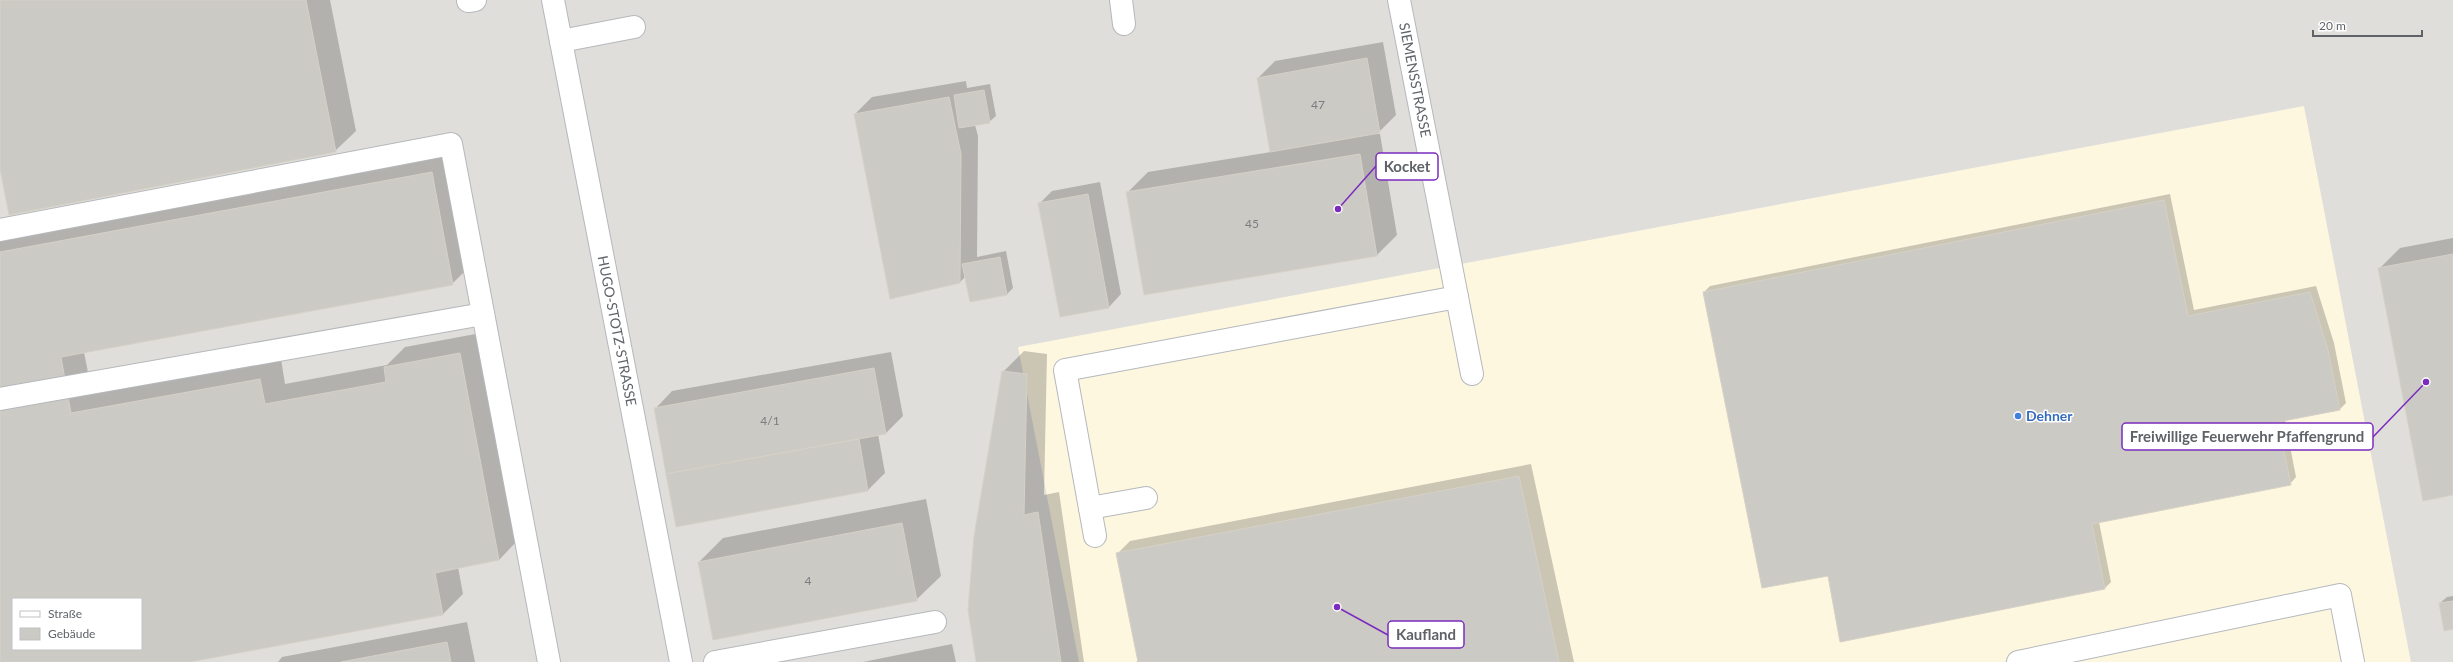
<svg xmlns="http://www.w3.org/2000/svg" width="2453" height="662" font-family="Lato,sans-serif">
	<style>
		.commercial { fill: #fef7e0 }
		.industrial { fill: #e0deda; fill-rule: evenodd }
		.shadow { fill: #0003; fill-rule: evenodd }
		.building { fill: #cccac5; stroke: #d6d1c6; fill-rule: evenodd }
		.lines { fill: none; stroke-linecap: round; stroke-linejoin: round }
		.minor-casing { stroke: #b5b8bc; stroke-width: 24 }
		.minor { stroke: #fff; stroke-width: 22 }
		.shop-dot { fill: #3f7fe0; stroke: #fff; stroke-width: 1.5 }
		.labels { text-anchor: middle; stroke-width: 3; stroke-linejoin: round; paint-order: stroke }
		.number-label { font-size: 12px; fill: #7a7d7f }
		.street-label { font-size: 14px; fill: #5f6368; stroke: #fff }
		.shop-label { font-size: 14px; font-weight: bold; fill: #366cbe; stroke: #fff; text-anchor: start }
		.leader { fill: none; stroke: #7b2cbf; stroke-width: 1.5 }
		.callout-dot { fill: #7b2cbf; stroke: #fff; stroke-width: 1.5 }
		.callout { fill: #fff; stroke: #7b2cbf; stroke-width: 1.5 }
		.callout-label { font-size: 15px; text-anchor: middle; font-weight: bold; fill: #5f6368 }
	</style>
	<rect width="100%" height="100%" fill="#f1efe8"/>
	<!-- commercial -->
	<path class="commercial" d="M2304 106 2411 662H1079L1017 347Z"/>
	<!-- industrial -->
	<path class="industrial" d="M0 0H2453V662H2411L2304 106 1018 347 1079 662H0ZM13 599H141V649H13Z"/>
	<!-- shadow -->
	<g class="shadow">
		<path d="M0 0H330L356 131 335 151 0 164Z"/>
		<path d="M1383 42 1396 115 1377 134H1380L1397 235 1377 255 1127 193 1148 172 1271 152 1258 78 1275 61Z"/>
		<path d="M966 81 967 88 990 84 996 116 989 122 975 125 978 136 977 257 1006 251 1013 288 1006 295 966 276 960 282 855 114 872 97Z"/>
		<path d="M452 152 473 263 452 284 84 352 92 393 281 359 285 384 387 365 405 347 481 333 519 539 499 560 458 567 463 594 443 614 183 662H0V236ZM13 599H141V649H13Z"/>
		<path d="M1100 182 1121 294 1109 307 1061 316 1039 204 1052 191Z"/>
		<path d="M2170 194 2194 310 2316 286 2334 343 2346 403 2340 409 2285 420 2296 477 2290 484 2099 522 2111 582 2105 588 1841 641 1829 574 1704 292 1710 286Z"/>
		<path d="M2453 238V494L2379 269 2400 248Z"/>
		<path d="M1024 351 1047 354 1044 495 1059 492 1084 662H977L1003 372Z"/>
		<path d="M891 352 903 416 886 433 878 434 885 473 868 490 676 525 655 409 672 391Z"/>
		<path d="M1531 464 1574 662H1136L1139 660 1118 553 1130 541Z"/>
		<path d="M926 499 941 576 916 600 699 562 723 538Z"/>
		<path d="M2453 596V628L2440 603 2447 597Z"/>
		<path d="M467 622 475 662H278L282 657Z"/>
		<path d="M952 644 956 662H863Z"/>
	</g>
	<!-- building -->
	<g class="building">
		<path d="M0 0H306L336 152 9 215 0 169Z"/>
		<path d="M1367 58 1380 133 1270 152 1257 78Z"/>
		<path d="M984 90 990 123 959 128 954 95Z"/>
		<path d="M949 97 961 154 960 283 890 299 854 114Z"/>
		<path d="M1360 154 1377 256 1144 295 1126 192Z"/>
		<path d="M432 172 453 285 61 357 71 413 260 379 265 404 386 382 384 367 460 353 499 560 435 573 443 615 190 662H0V252ZM13 599H141V649H13Z"/>
		<path d="M1088 194 1109 308 1060 317 1038 203Z"/>
		<path d="M2164 200 2188 316 2310 292 2328 350 2340 410 2278 422 2291 485 2092 524 2105 589 1840 642 1828 576 1762 588 1703 292Z"/>
		<path d="M2453 254V495L2423 501 2378 268Z"/>
		<path d="M1000 257 1007 295 970 302 962 264Z"/>
		<path d="M874 368 886 434 666 474 654 408Z"/>
		<path d="M1002 371 1027 374 1024 515 1038 512 1061 662H976L968 610 974 536Z"/>
		<path d="M859 439 868 491 676 527 666 474Z"/>
		<path d="M1519 476 1559 662H1138L1116 553Z"/>
		<path d="M902 523 917 601 713 640 698 562Z"/>
		<path d="M2453 601V629L2444 631 2439 603Z"/>
		<path d="M447 642 451 662H341Z"/>
	</g>
	<g class="lines">
		<defs>
			<g id="minor">
				<path d="M553 0 681 662"/>
				<path d="M1121 0 1124 24"/>
				<path d="M468 1 475 0"/>
				<path d="M561 41 634 27"/>
				<path d="M0 230 451 144 549 662"/>
				<path d="M1457 297 1472 374"/>
				<path d="M0 399 483 314"/>
				<path d="M1090 508 1146 498"/>
				<path d="M1095 536 1065 370 1457 297 1399 0"/>
				<path d="M715 662 935 622"/>
				<path d="M2018 662 2340 595 2353 662"/>
			</g>
		</defs>
		<!-- minor casing -->
		<use href="#minor" class="minor-casing"/>
		<!-- minor -->
		<use href="#minor" class="minor"/>
	</g>
	<!-- markers -->
	<circle class="shop-dot" cx="2018" cy="416" r="4"/>
	<g class="labels">
		<!-- number labels -->
		<g class="number-label">
			<text x="1318" y="109">47</text>
			<text x="1252" y="228">45</text>
			<text x="770" y="425">4/1</text>
			<text x="808" y="585">4</text>
		</g>
		<!-- street labels -->
		<g class="street-label">
			<text transform="translate(1415 80) rotate(79)" y="5">SIEMENSSTRASSE</text>
			<text transform="translate(617 331) rotate(79)" y="5">HUGO-STOTZ-STRASSE</text>
		</g>
		<!-- shop labels -->
		<g class="shop-label">
			<text x="2026" y="421">Dehner</text>
		</g>
	</g>
	<!-- callouts -->
	<path class="leader" d="M1338 209L1376 166M2426 382L2373 437M1337 607L1388 635"/>
	<g class="callout-dot">
		<circle cx="1338" cy="209" r="4"/>
		<circle cx="2426" cy="382" r="4"/>
		<circle cx="1337" cy="607" r="4"/>
	</g>
	<g class="callout">
		<rect x="1376" y="153" width="62" height="27" rx="4"/>
		<rect x="2122" y="423" width="251" height="27" rx="4"/>
		<rect x="1388" y="621" width="76" height="27" rx="4"/>
	</g>
	<g class="callout-label">
		<text x="1407" y="172">Kocket</text>
		<text x="2247" y="442">Freiwillige Feuerwehr Pfaffengrund</text>
		<text x="1426" y="640">Kaufland</text>
	</g>
	<!-- legend -->
	<rect x="12" y="598" width="130" height="52" fill="#ffffff" stroke="#bfc1c3"/>
	<rect x="20" y="611" width="20" height="6" fill="#ffffff" stroke="#bfc1c3"/>
	<text x="48" y="618" font-size="12" fill="#5f6368">Straße</text>
	<rect x="20" y="628" width="20" height="12" fill="#cccac5" stroke="#bfc1c3"/>
	<text x="48" y="638" font-size="12" fill="#5f6368">Gebäude</text>
	<!-- scale -->
	<path d="M2313 30v6h109v-6" fill="none" stroke="#5f6368" stroke-width="2"/>
	<text x="2319" y="30" font-size="12" fill="#5f6368" stroke="#ffffff" stroke-width="3" paint-order="stroke">20 m</text>
</svg>
